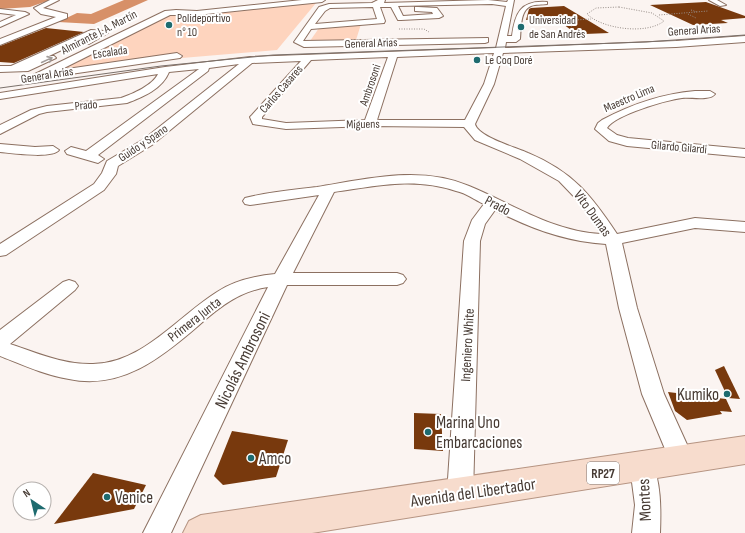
<svg xmlns="http://www.w3.org/2000/svg" width="745" height="533" font-family="'Sofia Sans Condensed',sans-serif">
	<style>
		.green { fill: #fed4be }
		.water { fill: #d79068 }
		.building { fill: #78390d }
		.lines { fill: none; stroke-linecap: round; stroke-linejoin: round }
		.minor-casing { stroke: #8c7061; stroke-width: 2 }
		.major-casing { stroke: #b69482; stroke-width: 2 }
		.path { stroke: #998f8a; stroke-width: 1; stroke-dasharray: 1 1.5; stroke-linecap: butt }
		.minor { fill: #fff; fill-rule: evenodd }
		.major { fill: #f7dccd; fill-rule: evenodd }
		.tram { stroke: #7a706a; stroke-width: 1 }
		.oneway { stroke: #a29c99 }
		.poi-dot { fill: #1e6b6f; stroke: #fff; stroke-width: 1.5 }
		.labels { text-anchor: middle; stroke-width: 4; stroke-linejoin: round; paint-order: stroke }
		.far-poi-label { font-size: 12px; fill: #463a33; stroke: #fff; text-anchor: start }
		.far-street-label { font-size: 12px; fill: #463a33; stroke: #fff }
		.shield { fill: #fff; stroke: #7e7570; stroke-width: 1 }
		.shield-label { font-size: 13px; font-weight: bold; fill: #463a33 }
		.street-label { font-size: 14px; fill: #463a33; stroke: #fff }
		.near-street-label { font-size: 17px; fill: #463a33; stroke: #fff }
		.near-poi-label { font-size: 17px; fill: #463a33; stroke: #fff; text-anchor: start }
	</style>
	<rect width="100%" height="100%" fill="#fbf4f1"/>
	<!-- green -->
	<g class="green">
		<path d="M316 3 277 50 182 58 183 55 177 54 60 69 166 16 185 14 202 15Z"/>
		<path d="M361 24 356 40 310 41 319 28Z"/>
	</g>
	<!-- water -->
	<g class="water">
		<path d="M0 0H50L30 7 0 9Z"/>
		<path d="M124 0H148L94 24 58 22 77 13 91 14Z"/>
	</g>
	<!-- building -->
	<g class="building">
		<path d="M706 2 745 16V18L721 20 728 23 693 25 650 5Z"/>
		<path d="M564 6 609 33 585 34 578 30H571L555 18 526 20 529 9 531 8Z"/>
		<path d="M46 28 84 32 14 63 0 62V46Z"/>
		<path d="M724 366 740 399 728 398 715 370Z"/>
		<path d="M668 392 726 399 732 412 720 411 722 414 687 420 675 411Z"/>
		<path d="M414 413 441 414 443 451 414 449Z"/>
		<path d="M232 431 288 440 276 477 223 485 214 476Z"/>
		<path d="M93 473 146 485 134 509 54 524Z"/>
	</g>
	<g class="lines">
		<defs>
			<g id="minor">
				<path d="M50 0H59L43 8 67 14V18L0 45V39L56 17 41 14 34 8Z"/>
				<path d="M302 0H325L322 2 197 15H170L60 70 177 53 182 56 180 58 57 76 52 73 38 78 33 75 165 11 176 10 197 11Z"/>
				<path d="M378 0H385L384 3 488 0 507 2 508 0H514L507 36H512C515 14 520 0 547 2V4C542 5 536 4 531 6 520 10 521 29 520 39L516 42H506L505 48 676 41 745 36V42L676 47 503 53 494 84 475 124C478 137 515 147 528 153 573 172 591 195 617 234L695 218 745 222V232L695 228 622 243 637 308 664 394 694 460 691 468 682 471 673 468 642 394 619 308 606 244C567 242 529 228 495 210L485 224 480 241 473 494 469 503 460 507 451 503 447 494 464 241 472 220 484 204C475 200 466 193 456 191 413 177 378 186 334 192L293 273H397L403 275 406 279 403 283 397 285H287L171 533H143L268 287C240 291 219 307 198 326 161 358 121 390 69 379 45 375 23 365 0 356V330L63 282 69 280 75 282 78 286 75 290 10 344C37 353 64 365 93 364 143 363 177 317 217 292 234 281 255 276 275 274L319 195 250 205 245 204 243 201 245 198C268 192 293 190 317 187 367 179 420 165 469 186 513 204 551 231 601 234L583 206 559 181 520 159 475 140 464 127 370 126 286 129 253 124 250 117 252 115 301 61 252 63 152 145 118 166 116 174 104 190 6 255 0 256V244L94 184 102 173 107 161 144 139 239 64 209 68 208 71 98 155 104 159 98 163 67 154 65 151 71 147 86 151 199 69 169 72C162 89 143 97 127 103L47 112 39 114 0 134V125L31 110 47 106 121 98C133 94 153 85 158 74L0 99V93L165 67 250 57 496 48 506 6 492 4 398 6 403 16 433 14 432 12 415 11V7H418L437 8 443 16 439 18 401 20H398L391 7H380L385 21 384 23 311 29 303 41 488 38V42L485 43 304 47 294 42 319 7 329 4 372 3ZM373 7 377 19 315 24 325 11 330 8ZM494 53 484 84 465 120H377L397 57ZM388 57 365 120 286 123 262 119V117L311 60Z"/>
				<path d="M709 0H717L726 5 720 6Z"/>
				<path d="M0 9 25 12 29 14 0 27V22L16 15 0 13Z"/>
				<path d="M91 30 104 31 108 33 89 44H83L82 42 87 38 49 56H54L56 58 28 71 0 72V66H11Z"/>
				<path d="M695 91H710L715 94C710 101 691 97 682 98 666 100 615 115 607 128L617 135 628 138 745 149V157L627 146 609 141 595 129 598 123 602 120C632 104 661 94 695 91Z"/>
				<path d="M0 144 35 147 53 146 59 150C53 159 11 153 0 152Z"/>
				<path d="M642 455 651 459C661 482 661 508 660 533H632L635 505 630 467 633 459Z"/>
			</g>
			<path id="major" d="M745 436V464L312 533H183L189 521 201 515Z"/>
		</defs>
		<!-- minor casing -->
		<use href="#minor" class="minor-casing"/>
		<!-- major casing -->
		<use href="#major" class="major-casing"/>
		<!-- path -->
		<g class="path">
			<path d="M619 7 652 13 664 21C647 35 602 29 587 14L596 8Z"/>
			<path d="M691 10 697 12"/>
			<path d="M688 14 696 18"/>
			<path d="M659 15 708 11"/>
			<path d="M556 17 561 20"/>
			<path d="M565 21 572 27"/>
			<path d="M528 23 591 19"/>
			<path d="M399 29H424L429 32"/>
		</g>
		<!-- minor -->
		<use href="#minor" class="minor"/>
		<!-- major -->
		<use href="#major" class="major"/>
		<!-- tram -->
		<path class="tram" d="M0 88 161 66 273 55 646 42 745 35"/>
	</g>
	<!-- one-way arrows -->
	<defs><path id="oneway-shaft" d="M-6 0H5M1.5-3L5.5 0L1.5 3" fill="none" stroke-width="1.6" stroke-linecap="round" stroke-linejoin="round"/></defs>
	<use class="oneway" href="#oneway-shaft" transform="translate(47 60) rotate(-25)"/>
	<!-- markers -->
	<g class="poi-dot">
		<circle cx="169" cy="25" r="4"/>
		<circle cx="521" cy="27" r="4"/>
		<circle cx="477" cy="60" r="4"/>
		<circle cx="727" cy="394" r="4"/>
		<circle cx="428" cy="432" r="4"/>
		<circle cx="251" cy="458" r="4"/>
		<circle cx="107" cy="497" r="4"/>
	</g>
	<g class="labels">
		<!-- far-poi labels -->
		<g class="far-poi-label">
			<text x="177" y="22">Polideportivo<tspan x="177" dy="14">n° 10</tspan></text>
			<text x="529" y="24">Universidad<tspan x="529" dy="14">de San Andrés</tspan></text>
			<text x="485" y="64">Le Coq Doré</text>
		</g>
		<!-- far-street labels -->
		<g class="far-street-label">
			<text transform="translate(694 30) rotate(-4)" y="4">General Arias</text>
			<text transform="translate(99 32) rotate(-27)" y="4">Almirante J. A. Martín</text>
			<text transform="translate(371 43) rotate(-2)" y="4">General Arias</text>
			<text transform="translate(110 52) rotate(-8)" y="4">Escalada</text>
			<text transform="translate(47 75) rotate(-9)" y="4">General Arias</text>
			<text transform="translate(370 85) rotate(-71)" y="4">Ambrosoni</text>
			<text transform="translate(281 89) rotate(-49)" y="4">Carlos Casares</text>
			<text transform="translate(629 98) rotate(-23)" y="4">Maestro Lima</text>
			<text transform="translate(86 105) rotate(-5)" y="4">Prado</text>
			<text transform="translate(363 124) rotate(-1)" y="4">Miguens</text>
			<text transform="translate(143 143) rotate(-34)" y="4">Guido y Spano</text>
			<text transform="translate(679 147) rotate(5)" y="4">Gilardo Gilardi</text>
		</g>
		<!-- shield labels -->
		<rect class="shield" x="587" y="462" width="32" height="22" rx="3"/>
		<g class="shield-label">
			<text x="603" y="478">RP27</text>
		</g>
		<!-- street labels -->
		<g class="street-label">
			<text transform="translate(498 205) rotate(28)" y="5">Prado</text>
			<text transform="translate(593 213) rotate(54)" y="5">Vito Dumas</text>
			<text transform="translate(194 319) rotate(-38)" y="5">Primera Junta</text>
			<text transform="translate(467 345) rotate(-87)" y="5">Ingeniero White</text>
		</g>
		<!-- near-street labels -->
		<g class="near-street-label">
			<text transform="translate(242 360) rotate(-64)" y="6">Nicolás Ambrosoni</text>
			<text transform="translate(473 492) rotate(-8)" y="6">Avenida del Libertador</text>
			<text transform="translate(644 500) rotate(-93)" y="6">Montes</text>
		</g>
		<!-- near-poi labels -->
		<g class="near-poi-label">
			<text x="719" y="400" text-anchor="end">Kumiko</text>
			<text x="436" y="428">Marina Uno<tspan x="436" dy="20">Embarcaciones</tspan></text>
			<text x="259" y="464">Amco</text>
			<text x="115" y="503">Venice</text>
		</g>
	</g>
	<!-- north arrow -->
	<g transform="translate(32 501) rotate(325)"><circle r="19" fill="#ffffff" stroke="#b5b0ad"/>
	<path d="M0-3L7 15L0 10L-7 15Z" fill="#1e6b6f"/>
	<text y="-6" font-size="11" font-weight="bold" text-anchor="middle" fill="#463a33">N</text>
	</g>
</svg>
